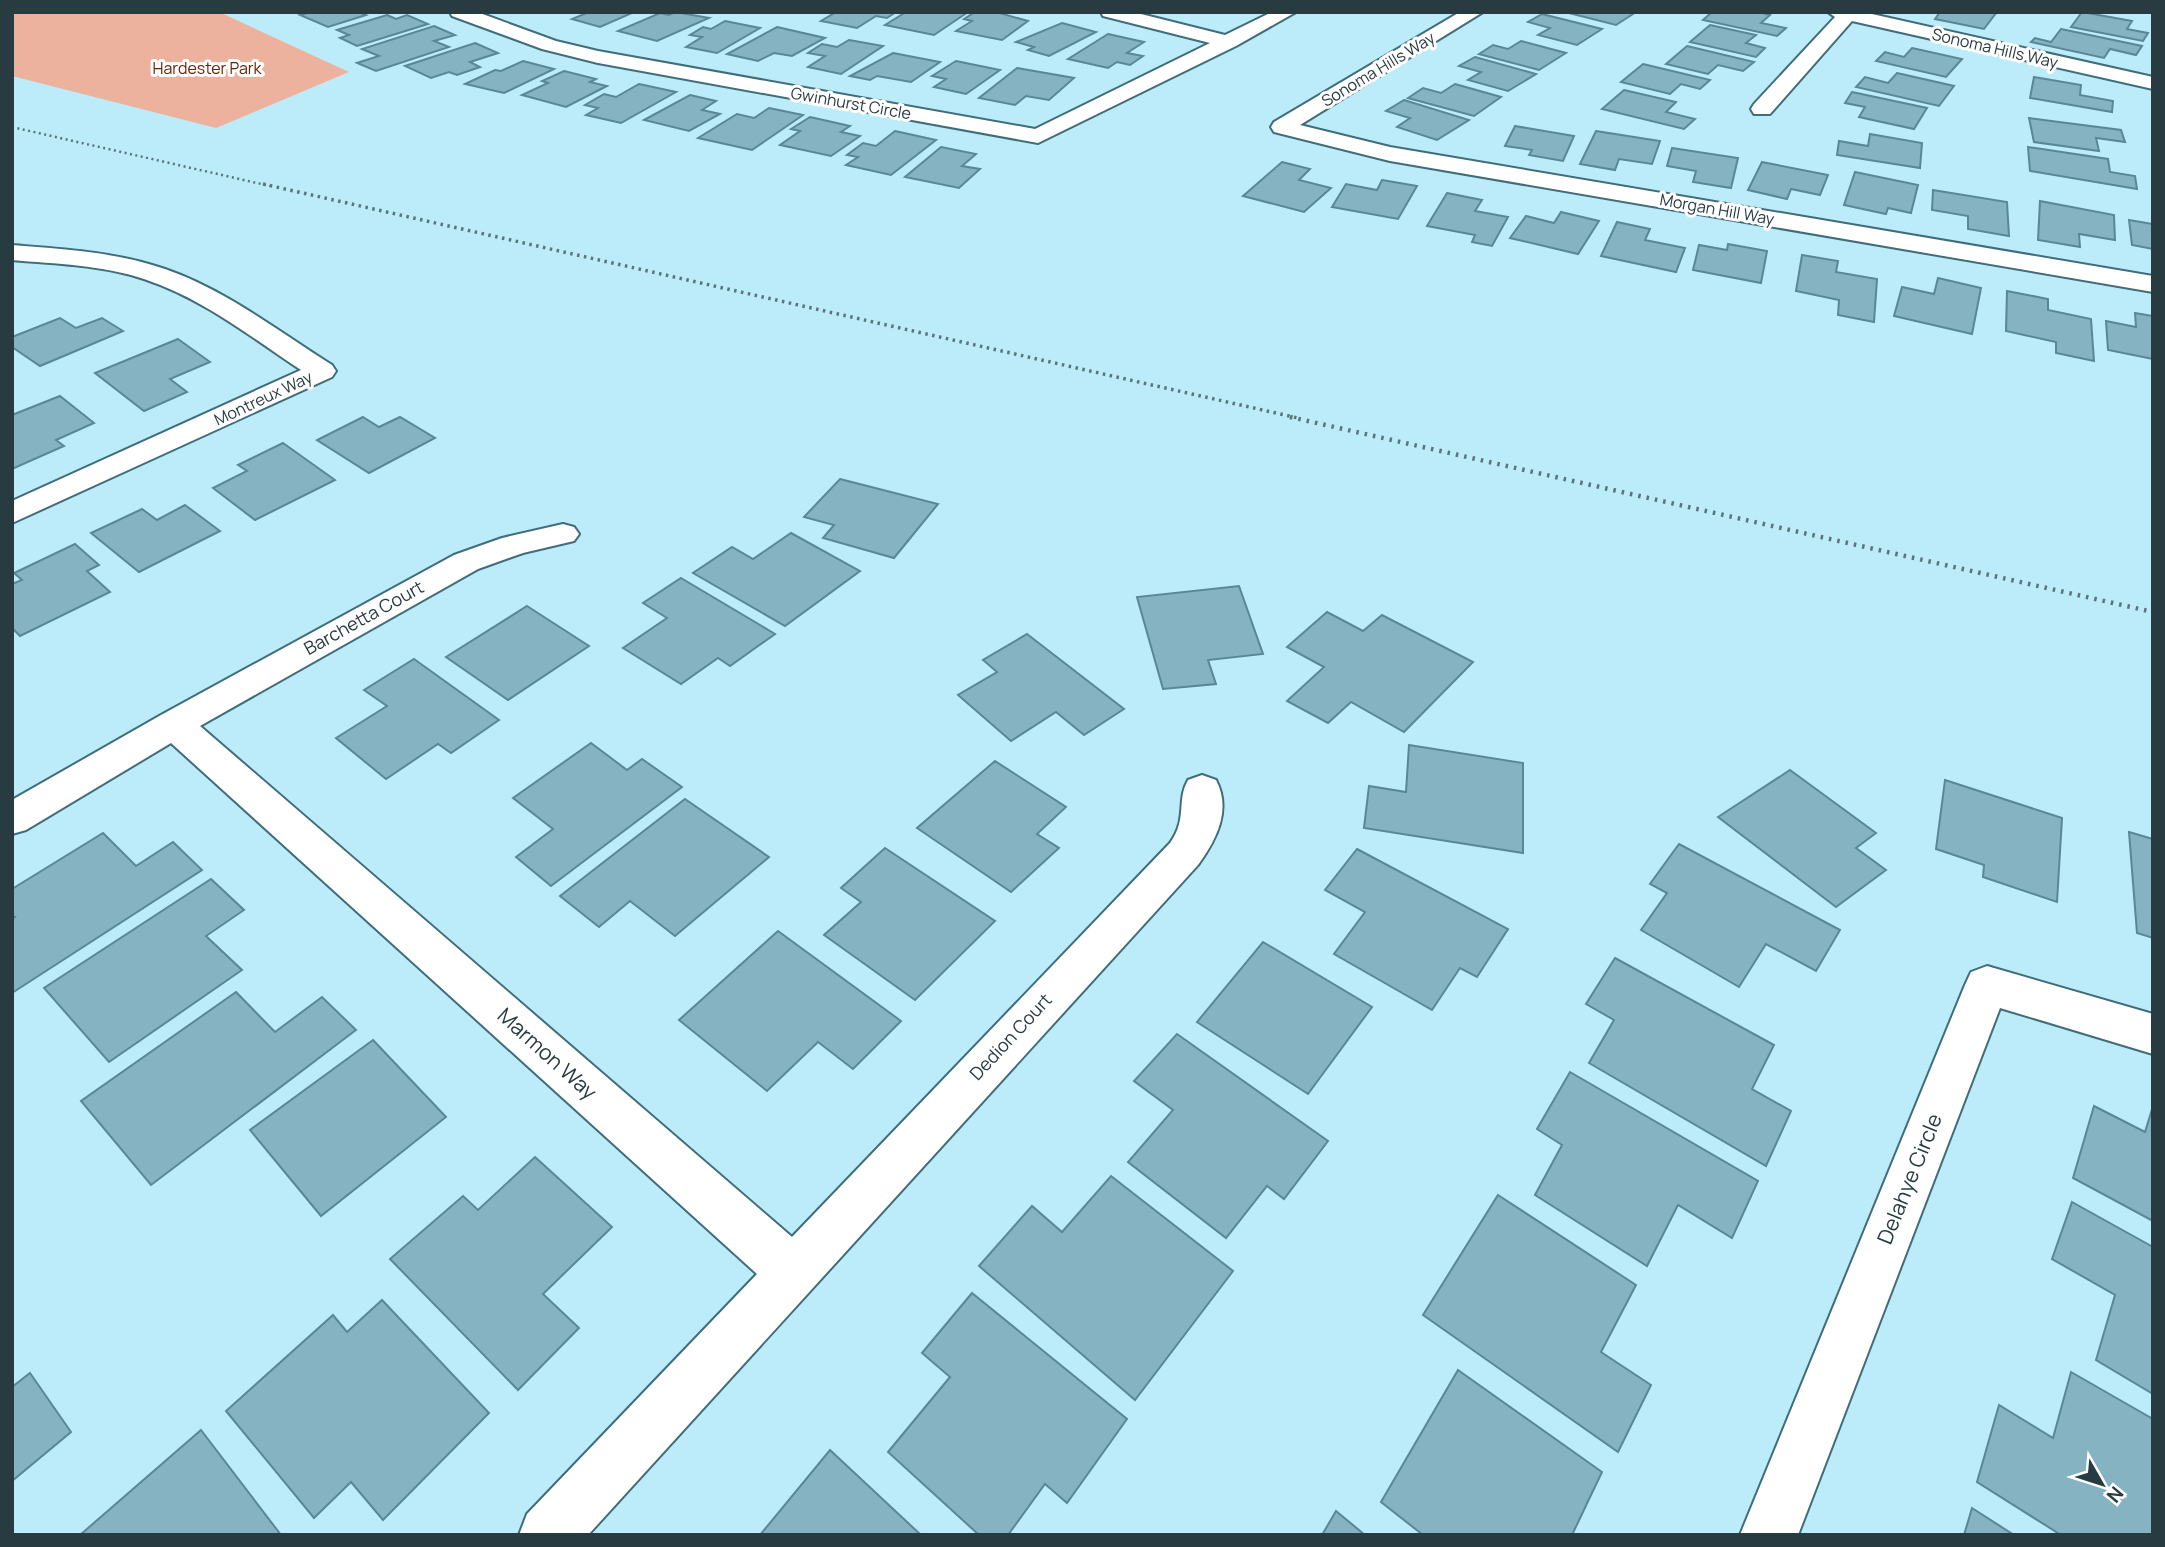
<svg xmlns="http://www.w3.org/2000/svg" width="2165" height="1547" font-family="Manrope,sans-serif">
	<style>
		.green { fill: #edb29e }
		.building { fill: #85b3c1; stroke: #5a8795; stroke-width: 2 }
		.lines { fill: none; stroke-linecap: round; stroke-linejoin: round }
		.minor-casing { stroke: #406d7a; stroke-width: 4 }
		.minor { fill: #fff; fill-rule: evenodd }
		.rail-far2 { stroke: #58747d; stroke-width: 2.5; stroke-dasharray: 2 3.5; stroke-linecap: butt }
		.rail-far1 { stroke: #58747d; stroke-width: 3.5; stroke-dasharray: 2.5 4.5; stroke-linecap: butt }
		.rail { stroke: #58747d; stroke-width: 4.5; stroke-dasharray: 2.5 6; stroke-linecap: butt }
		.labels { text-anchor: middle; stroke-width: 6; stroke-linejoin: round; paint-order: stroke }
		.far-street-label { font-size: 16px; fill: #283b41; stroke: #fff }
		.far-park-label { font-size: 16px; fill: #68230a; stroke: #fff }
		.street-label { font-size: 18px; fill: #283b41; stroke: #fff }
		.near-street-label { font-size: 21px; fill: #283b41; stroke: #fff }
	</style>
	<rect width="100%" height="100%" fill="#bcecfa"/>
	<!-- green -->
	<path class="green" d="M12 12H219L349 72 216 128 12 76Z"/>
	<!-- building -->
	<g class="building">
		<path d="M311 12H359L366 15 328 27 300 15Z"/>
		<path d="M589 12H634L600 27 572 19Z"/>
		<path d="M675 12 709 18 657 41 618 31 660 13 669 15Z"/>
		<path d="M836 12H896L887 18 876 16 857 28 821 21Z"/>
		<path d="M906 12H968L934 35 885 25Z"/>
		<path d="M975 12H996L1028 21 1002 40 956 31 972 21 964 19Z"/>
		<path d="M1565 12H1636L1616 25Z"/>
		<path d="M1712 12H1759L1770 15 1761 23 1786 28 1777 36 1703 20Z"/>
		<path d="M1940 12H1994L1996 13 1984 29 1935 19Z"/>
		<path d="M2082 12 2132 21 2127 29 2148 33 2143 41 2071 27Z"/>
		<path d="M1542 14 1602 29 1577 45 1538 35 1550 28 1528 22Z"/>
		<path d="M387 15 396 19 407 15 428 24 357 46 340 38 349 35 337 30Z"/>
		<path d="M725 21 760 28 717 53 686 47 702 37 690 35 703 27 711 29Z"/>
		<path d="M1062 23 1096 32 1049 56 1028 50 1034 47 1016 42Z"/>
		<path d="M1710 25 1756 35 1746 43 1765 48 1756 57 1690 42Z"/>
		<path d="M434 26 455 35 434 41 449 47 376 71 357 63 379 56 362 49Z"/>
		<path d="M777 27 825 38 792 56 774 53 758 61 727 54Z"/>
		<path d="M2061 29 2142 46 2136 55 2110 49 2104 58 2031 42 2035 38 2051 42Z"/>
		<path d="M1108 34 1144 42 1127 53 1143 56 1130 65 1117 62 1108 68 1068 59Z"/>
		<path d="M849 40 883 46 841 74 808 67 825 56 808 53 822 44 837 47Z"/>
		<path d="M1521 41 1566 53 1539 70 1479 54 1493 45 1508 49Z"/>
		<path d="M475 43 498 53 470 62 480 67 457 75 449 72 431 78 405 66Z"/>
		<path d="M1687 46 1754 62 1743 71 1718 65 1708 74 1666 64Z"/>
		<path d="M1912 48 1962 59 1946 77 1876 61 1885 52 1904 57Z"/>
		<path d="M893 53 940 62 911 82 877 76 870 80 850 76Z"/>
		<path d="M1475 57 1536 74 1508 91 1468 80 1481 72 1459 66Z"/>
		<path d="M523 61 554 69 504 93 465 84 495 70 501 71Z"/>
		<path d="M956 61 1000 70 966 94 934 87 946 79 932 76Z"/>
		<path d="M1643 64 1710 80 1700 89 1681 84 1670 94 1621 82Z"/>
		<path d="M1017 68 1074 78 1049 100 1026 96 1015 105 979 98Z"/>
		<path d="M564 71 596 79 590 82 607 86 566 107 522 95 548 83 542 81Z"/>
		<path d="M1897 73 1954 86 1939 106 1856 87 1865 77 1888 83Z"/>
		<path d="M2034 77 2081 85 2080 95 2113 101 2112 112 2030 98Z"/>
		<path d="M639 84 676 92 621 123 586 115 598 108 585 105 604 94 616 97Z"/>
		<path d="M1455 84 1501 97 1474 116 1408 98 1423 88 1441 93Z"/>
		<path d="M1624 90 1676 102 1666 112 1695 119 1684 129 1602 109Z"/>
		<path d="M1852 92 1927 108 1914 129 1859 117 1865 107 1845 103Z"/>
		<path d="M690 95 716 101 702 110 720 114 689 131 644 120Z"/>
		<path d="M1404 100 1469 120 1437 140 1397 127 1410 118 1386 111Z"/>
		<path d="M769 108 803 115 752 150 698 138 737 114 754 118Z"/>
		<path d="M810 117 850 126 841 132 860 136 831 156 780 145 800 131 791 129Z"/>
		<path d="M2029 118 2121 130 2125 142 2096 138 2099 151 2034 142Z"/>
		<path d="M1515 126 1574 136 1563 161 1529 155 1532 150 1505 146Z"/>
		<path d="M895 131 936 140 891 175 846 165 858 157 847 155 863 143 876 146Z"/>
		<path d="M1596 131 1660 141 1652 164 1619 159 1615 170 1580 164Z"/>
		<path d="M1870 134 1922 143 1920 168 1837 155 1839 141 1868 146Z"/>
		<path d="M941 147 976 154 962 166 980 169 959 188 905 177Z"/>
		<path d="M2028 147 2108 159 2110 172 2135 176 2137 189 2030 171Z"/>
		<path d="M1672 148 1738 158 1731 188 1693 182 1696 171 1667 166Z"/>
		<path d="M1282 162 1310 169 1299 180 1331 188 1304 212 1243 196Z"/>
		<path d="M1762 162 1828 175 1820 195 1791 189 1787 199 1748 190Z"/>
		<path d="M1855 172 1918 185 1911 213 1888 208 1886 214 1844 205Z"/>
		<path d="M1382 180 1417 186 1398 219 1332 207 1346 184 1377 190Z"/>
		<path d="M1933 190 2007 202 2009 236 1968 229V216L1932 210Z"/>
		<path d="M1447 193 1482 200 1475 211 1508 217 1492 246 1472 242 1475 235 1427 226Z"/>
		<path d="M2040 201 2114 215 2115 240 2079 234 2080 247 2038 240Z"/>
		<path d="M1561 212 1599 221 1578 254 1510 238 1526 216 1554 223Z"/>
		<path d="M2129 220 2153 224V249L2132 245Z"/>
		<path d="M1617 222 1650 229 1645 240 1685 248 1676 272 1601 256Z"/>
		<path d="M1728 244 1767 251 1761 283 1693 270 1699 245 1727 250Z"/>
		<path d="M1802 255 1838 261 1836 272 1877 279 1874 322 1838 315 1839 300 1796 291Z"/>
		<path d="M1938 278 1981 288 1972 334 1894 316 1902 287 1934 294Z"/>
		<path d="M2007 291 2048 299V310L2091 319 2094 361 2056 353V342L2006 331Z"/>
		<path d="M2135 313 2153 316V359L2108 350 2106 321 2136 327Z"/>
		<path d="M60 318 76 328 102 318 123 331 40 366 12 347V337Z"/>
		<path d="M178 339 210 362 170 379 187 392 144 411 95 373Z"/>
		<path d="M60 396 94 423 56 440 64 446 12 469V415Z"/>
		<path d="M363 417 379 427 400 417 435 438 369 473 317 440Z"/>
		<path d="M283 443 335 480 255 520 213 488 247 471 238 465Z"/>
		<path d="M840 479 938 504 894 558 823 538 834 525 804 517Z"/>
		<path d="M185 505 220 531 139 572 91 533 142 509 157 520Z"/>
		<path d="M791 533 860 571 785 626 693 573 732 547 753 559Z"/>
		<path d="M75 544 99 565 87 571 110 592 20 636 12 628V584L22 580 14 573Z"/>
		<path d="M681 578 775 634 730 666 718 658 681 684 623 648 667 618 643 603Z"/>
		<path d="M1239 586 1263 654 1208 660 1216 684 1163 689 1137 597Z"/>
		<path d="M527 606 589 646 508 700 446 657Z"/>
		<path d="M1327 612 1363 631 1382 615 1473 662 1404 732 1351 702 1328 723 1287 701 1324 667 1287 647Z"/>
		<path d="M1027 634 1124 709 1084 735 1056 712 1011 741 958 695 997 672 983 660Z"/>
		<path d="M414 659 499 720 451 753 438 744 386 779 336 738 387 706 364 690Z"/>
		<path d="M591 743 627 770 642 759 682 787 551 886 516 857 553 829 513 798Z"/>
		<path d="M1409 745 1523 763V853L1364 828 1369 786 1406 792Z"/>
		<path d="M995 761 1066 807 1037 834 1059 848 1011 892 917 828Z"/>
		<path d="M1790 770 1876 833 1856 848 1886 870 1836 907 1718 817Z"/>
		<path d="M1945 780 2062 818 2057 902 1983 877 1984 865 1936 849Z"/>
		<path d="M685 799 769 857 675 936 630 901 599 927 560 896Z"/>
		<path d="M2129 832 2153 839V938L2137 933Z"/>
		<path d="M103 833 136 866 173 842 202 870 12 993V919L15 917 12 915V889Z"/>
		<path d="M1679 844 1840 930 1816 971 1766 944 1739 987 1641 930 1667 893 1650 884Z"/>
		<path d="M885 848 995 921 915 1000 824 935 861 902 841 888Z"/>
		<path d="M1357 849 1508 929 1477 977 1460 968 1432 1010 1334 954 1365 912 1325 890Z"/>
		<path d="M211 879 244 910 206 936 242 970 109 1062 44 988Z"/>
		<path d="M778 931 901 1021 853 1069 818 1042 767 1091 679 1020Z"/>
		<path d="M1263 942 1372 1007 1308 1094 1197 1022Z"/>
		<path d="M1615 958 1774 1045 1752 1089 1791 1111 1766 1166 1589 1063 1614 1020 1586 1004Z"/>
		<path d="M236 992 275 1032 322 997 356 1030 151 1185 81 1101Z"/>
		<path d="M1177 1034 1328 1141 1284 1199 1267 1186 1226 1238 1128 1162 1173 1110 1134 1081Z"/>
		<path d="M373 1040 446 1117 321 1216 250 1130Z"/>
		<path d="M1570 1072 1758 1181 1732 1238 1678 1205 1647 1266 1535 1195 1562 1145 1537 1129Z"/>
		<path d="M2094 1106 2145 1132 2153 1106V1221L2073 1178Z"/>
		<path d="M535 1157 612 1227 543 1294 579 1328 518 1390 390 1259 463 1196 478 1210Z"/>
		<path d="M1111 1176 1233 1271 1135 1400 979 1266 1032 1206 1062 1232Z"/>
		<path d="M1498 1195 1636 1285 1601 1352 1651 1385 1618 1452 1423 1315Z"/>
		<path d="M2072 1202 2153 1247V1394L2096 1360 2115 1295 2052 1259Z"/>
		<path d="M972 1293 1127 1419 1067 1503 1045 1484 1008 1535H979L888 1452 950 1377 922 1353Z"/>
		<path d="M382 1300 489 1413 383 1520 351 1482 314 1518 226 1411 333 1315 347 1332Z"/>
		<path d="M1458 1370 1602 1472 1572 1535H1423L1381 1502Z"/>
		<path d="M2071 1372 2153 1419V1535H2061L1977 1482 1999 1405 2053 1438Z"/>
		<path d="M30 1373 71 1432 12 1481V1387Z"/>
		<path d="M201 1430 281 1535H80Z"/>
		<path d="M830 1450 921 1535H760Z"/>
		<path d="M1972 1508 2014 1535H1964Z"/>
		<path d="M1336 1511 1365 1535H1322Z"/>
	</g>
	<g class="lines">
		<defs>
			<g id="minor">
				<path d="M450 12H477L556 41 598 51 1035 129 1210 43 1103 16 1101 12H1133L1225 35 1272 12H1296L1236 46 1038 143 598 63 542 49 452 16Z"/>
				<path d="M1460 12H1483L1300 125 1390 147 2153 276V292L1390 161 1274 132 1271 127 1274 122Z"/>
				<path d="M1828 12H1863L2153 77V89L1852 21 1770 114H1754L1751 109 1754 104 1835 17Z"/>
				<path d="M12 245C63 249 116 252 165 269 226 290 278 331 332 365L336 371 332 377 12 523V501L301 370C251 337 202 298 144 279 102 265 56 264 12 260Z"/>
				<path d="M563 524 574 527 579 534 574 541 523 553 478 569 200 726 792 1237 1170 843C1188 818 1176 801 1188 780L1202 775 1216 780C1232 810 1216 840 1198 865L588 1535H519L527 1514 757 1274 171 743 26 830 12 834V800L161 715 454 555 502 538Z"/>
				<path d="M1987 966 2153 1014V1054L2000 1008 1798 1535H1740L1965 985 1971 972Z"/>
			</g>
		</defs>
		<!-- minor casing -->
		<use href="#minor" class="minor-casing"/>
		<!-- minor -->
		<use href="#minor" class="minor"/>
		<!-- rail-far2 -->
		<path class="rail-far2" d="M12 127 270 186"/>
		<!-- rail-far1 -->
		<path class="rail-far1" d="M263 184 1298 418"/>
		<!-- rail -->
		<path class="rail" d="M1290 417 2153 612"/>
	</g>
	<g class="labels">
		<!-- far-street labels -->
		<g class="far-street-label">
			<text transform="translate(1995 48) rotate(13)" y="6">Sonoma Hills Way</text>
			<text transform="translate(1378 69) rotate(-31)" y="6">Sonoma Hills Way</text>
			<text transform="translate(851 103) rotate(10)" y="6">Gwinhurst Circle</text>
			<text transform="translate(1717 209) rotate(10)" y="6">Morgan Hill Way</text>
			<text transform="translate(263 398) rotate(-25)" y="6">Montreux Way</text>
		</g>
		<!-- far-park labels -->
		<g class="far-park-label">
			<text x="207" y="74">Hardester Park</text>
		</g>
		<!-- street labels -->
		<g class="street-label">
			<text transform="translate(364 618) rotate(-29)" y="6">Barchetta Court</text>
			<text transform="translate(1011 1037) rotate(-47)" y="6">Dedion Court</text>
		</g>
		<!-- near-street labels -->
		<g class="near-street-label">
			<text transform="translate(547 1054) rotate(42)" y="7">Marmon Way</text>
			<text transform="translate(1910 1179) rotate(-68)" y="7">Delahye Circle</text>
		</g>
	</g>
	<!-- border -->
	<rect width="2165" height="1547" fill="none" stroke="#283b41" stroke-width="28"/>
	<!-- north arrow -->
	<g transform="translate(2102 1484) rotate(129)" stroke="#ffffff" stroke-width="5" paint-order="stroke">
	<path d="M0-5L12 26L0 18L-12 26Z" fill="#283b41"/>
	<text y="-10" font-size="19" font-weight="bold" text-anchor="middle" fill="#283b41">N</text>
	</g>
</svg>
